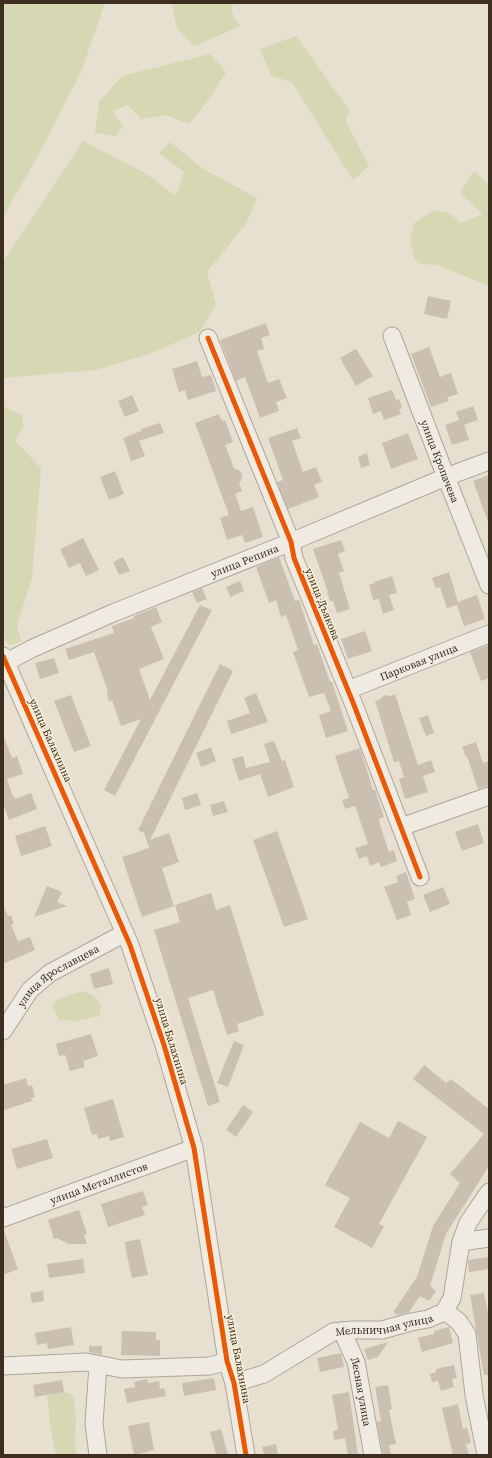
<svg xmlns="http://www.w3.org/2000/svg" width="492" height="1458" font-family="'Source Serif 4',serif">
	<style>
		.green { fill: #d6d7b3 }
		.building { fill: #cbbfb2 }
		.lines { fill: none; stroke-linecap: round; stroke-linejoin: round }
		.minor-casing { stroke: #ada599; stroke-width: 19 }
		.minor { stroke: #efebe3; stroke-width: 17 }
		.cycleway-casing { stroke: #f7eed8; stroke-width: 8 }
		.cycleway { stroke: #e8590c; stroke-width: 5 }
		.labels { text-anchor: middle; stroke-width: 3; stroke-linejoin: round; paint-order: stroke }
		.street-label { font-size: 11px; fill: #3d2e20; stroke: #f7eed8 }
	</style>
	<rect width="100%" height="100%" fill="#e7e0d1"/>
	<!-- green -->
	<g class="green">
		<path d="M3 3H105L81 72 40 152 3 217Z"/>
		<path d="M174 3H234L231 10 234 17 241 26 194 46 177 29 172 6Z"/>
		<path d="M296 36 350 111 345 120 369 166 353 180 292 82 271 76 260 49Z"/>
		<path d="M210 54 226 72 210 98 189 124 166 115 141 119 128 105 113 111 123 126 116 136 95 133 99 102 122 76Z"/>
		<path d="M83 141 145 173 176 196 184 172 159 153 170 142 202 168 257 198 246 224 207 272 216 304 200 332 149 354 95 370 3 378V262Z"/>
		<path d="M474 171 489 185V286L437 265 421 264 414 258 410 240 414 223 434 210 449 213 461 223 483 214 460 193Z"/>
		<path d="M3 406 22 415 23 427 15 441 41 468 32 578 17 625 21 641 9 646 3 634Z"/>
		<path d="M82 991 93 995 101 1004 99 1016 77 1021 59 1020 52 1006 60 998Z"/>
		<path d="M64 1392 73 1395 76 1417 75 1446 77 1455H56L51 1430 47 1395Z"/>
	</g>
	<!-- building -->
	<g class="building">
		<path d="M428 296 451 301 447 319 424 314Z"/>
		<path d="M266 323 270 335 261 338 264 349 257 351 268 383 279 379 287 398 276 402 279 411 260 418 245 377 236 381 220 340Z"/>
		<path d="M429 347 440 377 451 373 458 394 447 397 449 401 431 407 411 354Z"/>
		<path d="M356 349 373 376 356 386 340 358Z"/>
		<path d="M197 361 202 377 211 375 216 391 188 400 185 390 179 392 172 369Z"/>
		<path d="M392 390 396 400 399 399 401 404 402 408 399 409 401 414 384 420 381 411 373 414 368 398Z"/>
		<path d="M132 395 139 411 125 417 118 401Z"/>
		<path d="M473 406 478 420 464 425 469 440 452 445 445 425 459 420 456 412Z"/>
		<path d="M219 414 222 421 225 420 233 442 225 445 234 468 240 471 242 474V479L239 483 242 491 235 494 241 511 253 507 263 537 245 543 242 535 227 540 220 518 229 515 195 423Z"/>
		<path d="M160 423 164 433 139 441 145 456 131 461 123 438 141 431V429Z"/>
		<path d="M297 428 301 438 292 441 303 472 316 467 322 482 314 485 319 497 288 509 277 482 283 480 268 438Z"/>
		<path d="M408 433 418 459 391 469 382 443Z"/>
		<path d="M367 453 370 465 361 468 358 457Z"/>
		<path d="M115 471 124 494 109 500 100 477Z"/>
		<path d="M489 475V522H488L473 481Z"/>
		<path d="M83 538 99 570 86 576 80 563 69 568 60 549Z"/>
		<path d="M341 540 345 551 338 554 344 571 339 573 350 609 337 613 333 601H330L327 592H328L313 549Z"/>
		<path d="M123 557 130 571 119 575 113 562Z"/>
		<path d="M279 557 295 601 299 600 314 645 317 644 330 682H332L348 731 326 738 319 715 331 711 324 693 309 697 293 652 298 650 286 615 281 617 276 600 269 603 256 567Z"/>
		<path d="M449 572 458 602 477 595 485 619 464 626 457 605 447 608 440 587 436 588 432 578Z"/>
		<path d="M392 576 397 593 389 595 394 610 383 614 379 599 373 600 369 585 375 583 374 582Z"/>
		<path d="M240 581 244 591 230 597 226 587Z"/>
		<path d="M202 588 207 599 197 603 192 592Z"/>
		<path d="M200 605 212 610 115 796 104 790 141 719 121 726 112 700 109 702 107 693 108 692 94 652 69 660 65 649 114 633 112 626 134 618V616L156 607 162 622 151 627 164 659 139 669 150 700Z"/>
		<path d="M365 631 372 651 348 659 341 639Z"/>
		<path d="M489 645V678L481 681 470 652Z"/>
		<path d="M54 658 59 673 40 679 35 663Z"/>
		<path d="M220 664 233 671 150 840 169 833 179 862 162 868 174 906 142 917 122 857 149 848 144 833 138 830Z"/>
		<path d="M256 693 268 722 231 734 227 721 250 713 244 698Z"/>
		<path d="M395 694 418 765 431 760 435 772 423 776 428 792 405 799 399 779 404 777 399 761 394 762 375 701 380 699 385 695 391 696Z"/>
		<path d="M71 695 91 746 74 752 54 701Z"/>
		<path d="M428 715 434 733 426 736 419 718Z"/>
		<path d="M3 735 12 758 17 756 23 774 7 779 13 797 14 796 15 799 31 793 37 809 9 820 3 803Z"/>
		<path d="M274 741 282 761 285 760 294 787 268 797 260 774 239 781 232 759 243 756 246 768 270 762 264 744Z"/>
		<path d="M476 742 483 763 489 761V786L478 789 467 756 466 757 462 747Z"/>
		<path d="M211 747 216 761 201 767 196 753Z"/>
		<path d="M360 748 373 790 375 789 384 817 379 819 380 825 389 852 394 850 397 861 381 867 379 862 370 866 367 856 359 859 355 848 368 844 355 806 345 809 342 800 349 798 335 756Z"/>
		<path d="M197 793 201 805 185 810 182 798Z"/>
		<path d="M224 801 228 812 213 816 210 805Z"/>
		<path d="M478 824 484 843 462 851 455 832Z"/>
		<path d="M45 826 52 846 21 856 15 836Z"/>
		<path d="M277 831 308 919 284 927 253 840Z"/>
		<path d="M406 872 415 899 407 902 411 915 397 920 384 887 398 882 396 876Z"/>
		<path d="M47 886 62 892 57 902 67 906 34 917Z"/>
		<path d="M443 887 450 904 430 912 423 895Z"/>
		<path d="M211 893 216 910 230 905 264 1015 237 1024 239 1031 227 1035 213 990 188 998 220 1102 208 1106 154 930 180 922 175 905Z"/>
		<path d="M3 905 8 916 11 915 14 924 11 925 18 941 30 937 35 950 3 964Z"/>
		<path d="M109 968 113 984 94 989 90 974Z"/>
		<path d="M91 1034 98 1056 83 1061 85 1067 70 1071 65 1055 59 1056 56 1044Z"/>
		<path d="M234 1041 244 1045 228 1087 217 1083Z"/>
		<path d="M424 1065 446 1083 451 1079 489 1109V1166L446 1234 430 1286 436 1291 429 1301 420 1296 409 1312 398 1315 393 1312 417 1277 433 1226 460 1183 450 1174 484 1134 413 1079Z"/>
		<path d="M26 1078 28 1086 32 1085 35 1097 31 1098 32 1101 4 1110 3 1105V1085Z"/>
		<path d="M113 1099 124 1137 110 1141 109 1136 98 1139 97 1134 92 1135 84 1108Z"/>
		<path d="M243 1105 253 1112 236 1137 226 1130Z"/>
		<path d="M398 1121 427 1137 379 1224 384 1226 372 1248 334 1227 350 1198 325 1185 360 1122 389 1138Z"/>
		<path d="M47 1139 53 1158 17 1169 11 1149Z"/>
		<path d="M143 1191 148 1205 142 1207 145 1215 108 1227 101 1204Z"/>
		<path d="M79 1210 87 1234 84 1235 87 1244H68L57 1238 54 1239 48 1220Z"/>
		<path d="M3 1231H4L18 1269 3 1275Z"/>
		<path d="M140 1239 148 1275 132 1278 126 1251 125 1242Z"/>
		<path d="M489 1257V1269L469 1272 468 1260Z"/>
		<path d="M83 1259 85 1273 49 1278 47 1264Z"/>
		<path d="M43 1291 44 1301 32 1303 30 1293Z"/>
		<path d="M484 1293 489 1319V1375H484L470 1295Z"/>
		<path d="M71 1327 74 1345 48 1349 47 1343 37 1345 35 1333Z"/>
		<path d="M449 1327 453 1343 422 1352 418 1338 434 1334V1331Z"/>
		<path d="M122 1331 156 1332V1340H160V1356L121 1355Z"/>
		<path d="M388 1342 378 1357 368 1360 364 1349Z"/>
		<path d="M89 1346H102V1355L89 1352Z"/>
		<path d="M341 1353 344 1367 320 1372 317 1358Z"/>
		<path d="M454 1365 457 1378 452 1379 454 1387 441 1391 438 1381 432 1382 430 1374 436 1372V1369Z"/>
		<path d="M214 1378 216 1390 184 1396 182 1383Z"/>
		<path d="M147 1379 148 1383 159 1381 160 1389 164 1388 166 1396 127 1403 124 1389 135 1387 134 1382Z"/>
		<path d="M62 1380 64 1392 35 1397 33 1385Z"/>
		<path d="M388 1385 392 1409 389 1410 396 1444 389 1445 391 1455H383L377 1422 381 1421 375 1387Z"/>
		<path d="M349 1392 358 1455H348L345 1438 334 1440 333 1431 338 1430 332 1395Z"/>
		<path d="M458 1404 463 1429 467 1428 471 1443 466 1444 469 1455H453L442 1408Z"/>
		<path d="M149 1422 154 1450 134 1455 128 1426Z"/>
		<path d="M221 1429 228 1455H216L210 1432Z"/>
		<path d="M276 1444 278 1455H264L262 1447Z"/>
	</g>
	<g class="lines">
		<defs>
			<g id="minor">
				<path id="s1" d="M392 336 446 477 489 585"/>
				<path d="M208 338 291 542 294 558 354 705 420 877"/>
				<path d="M3 656 130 945 164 1045 194 1148 227 1361 234 1383 246 1455"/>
				<path id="s2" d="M3 664 31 649 113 613 291 542 446 477 489 461"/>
				<path id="s3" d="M348 690 489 634"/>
				<path d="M401 827 489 796"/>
				<path id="s4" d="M3 1031 30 990 50 973 125 933"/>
				<path id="s5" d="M3 1218 194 1148"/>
				<path d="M461 1242 489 1238"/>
				<path d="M445 1311 459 1322 467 1334 474 1395 486 1455"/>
				<path id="s6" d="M342 1331 356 1362 373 1455"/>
				<path d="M3 1366 86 1362 122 1369 210 1366 227 1361"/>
				<path id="s7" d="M234 1383 264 1374 333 1332 352 1330H382L411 1322 428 1319 444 1312 452 1298 461 1242 468 1223 489 1192"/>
				<path d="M98 1455 94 1424 98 1365"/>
			</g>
		</defs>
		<!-- minor casing -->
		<use href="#minor" class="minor-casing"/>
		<!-- minor -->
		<use href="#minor" class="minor"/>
		<defs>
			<g id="cycleway">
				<path d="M208 338 291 542 294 558 354 705 420 877"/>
				<path d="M3 656 130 945 164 1045 194 1148 227 1361 234 1383 246 1455"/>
			</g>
		</defs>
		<!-- cycleway casing -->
		<use href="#cycleway" class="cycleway-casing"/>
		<!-- cycleway -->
		<use href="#cycleway" class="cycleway"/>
	</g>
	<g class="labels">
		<!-- street labels -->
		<g class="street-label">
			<text dy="4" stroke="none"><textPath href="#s1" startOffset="134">улица Кропачева</textPath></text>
			<text dy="4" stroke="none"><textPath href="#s2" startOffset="263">улица Репина</textPath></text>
			<text transform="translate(323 604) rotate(68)" y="4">улица Дъякова</text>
			<text dy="4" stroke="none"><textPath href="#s3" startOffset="76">Парковая улица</textPath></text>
			<text transform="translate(51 740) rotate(66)" y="4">улица Балахнина</text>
			<text dy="4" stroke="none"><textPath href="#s4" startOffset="80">улица Ярославцева</textPath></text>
			<text transform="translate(172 1041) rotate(73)" y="4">улица Балахнина</text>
			<text dy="4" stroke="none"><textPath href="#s5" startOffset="102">улица Металлистов</textPath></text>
			<text dy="4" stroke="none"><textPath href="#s7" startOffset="164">Мельничная улица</textPath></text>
			<text transform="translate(239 1359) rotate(79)" y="4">улица Балахнина</text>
			<text dy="4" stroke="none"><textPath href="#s6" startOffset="64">Лесная улица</textPath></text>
		</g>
	</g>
	<!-- border -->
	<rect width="492" height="1458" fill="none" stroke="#3d2e20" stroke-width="8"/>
</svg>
